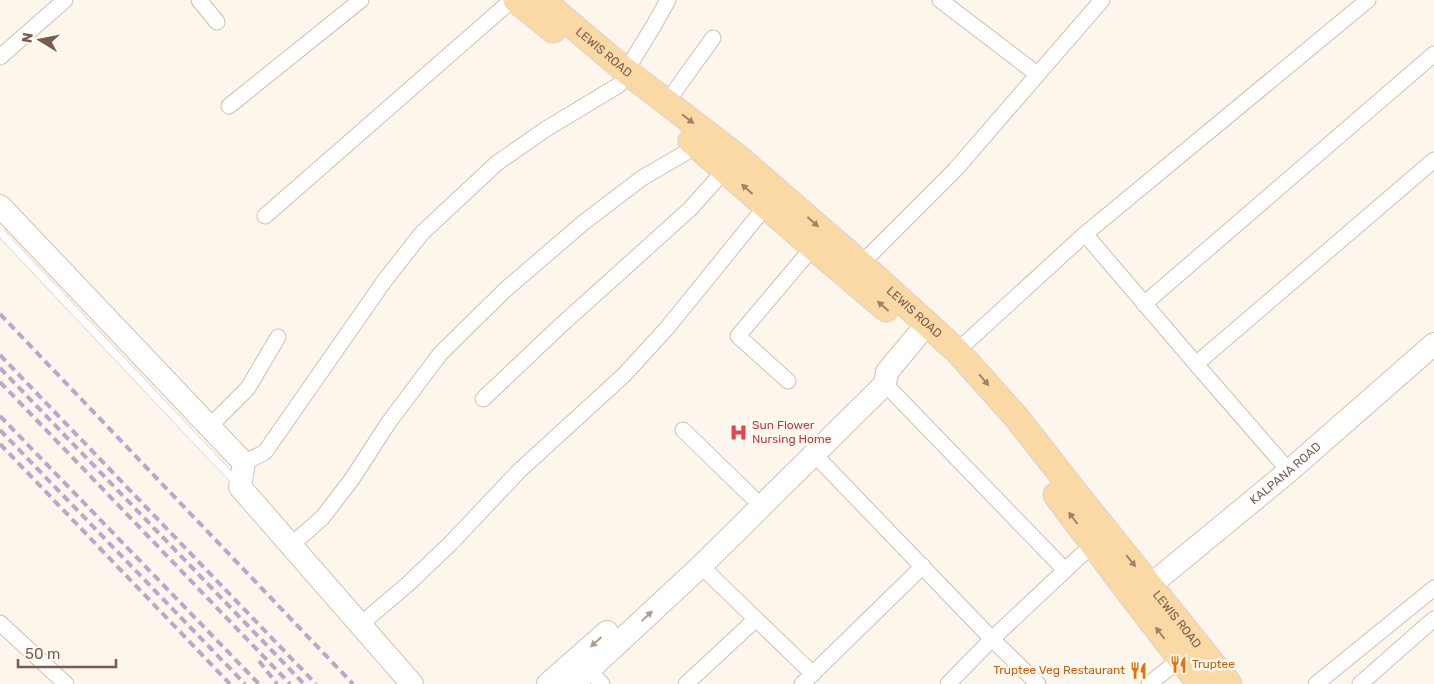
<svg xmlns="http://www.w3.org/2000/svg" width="1434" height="684" font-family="Rubik,sans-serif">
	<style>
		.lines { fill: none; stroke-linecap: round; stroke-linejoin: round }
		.lane-casing { stroke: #d1beb0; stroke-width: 9 }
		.street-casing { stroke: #d1beb0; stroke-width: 17 }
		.secondary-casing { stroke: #d6c0b0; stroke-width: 24 }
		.primary-casing { stroke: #dad1cd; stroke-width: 27 }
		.lane { stroke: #fff; stroke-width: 8 }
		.street { stroke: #fff; stroke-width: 15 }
		.secondary { stroke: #fff; stroke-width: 22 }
		.primary { stroke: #fbd9a5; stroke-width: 25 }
		.rail { stroke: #b9a8c9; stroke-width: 4; stroke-dasharray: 8 5; stroke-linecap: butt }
		.oneway { fill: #a18267 }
		.oneway2 { fill: #af9d94 }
		.labels { text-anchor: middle; stroke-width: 5; stroke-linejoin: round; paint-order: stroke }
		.street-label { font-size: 12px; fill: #7a5c4d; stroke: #fffaf3 }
		.health-label { font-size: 12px; fill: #be3a42; stroke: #fffaf3; text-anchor: start }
		.food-label { font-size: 12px; fill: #c56008; stroke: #fffaf3; text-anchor: start }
	</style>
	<rect width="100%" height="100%" fill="#fdf6ec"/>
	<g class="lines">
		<defs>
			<path id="lane" d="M0 232 237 483"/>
			<g id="street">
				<path d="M199 0 217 22"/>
				<path d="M940 0 1037 74"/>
				<path d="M0 57 65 0"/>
				<path d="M626 71 654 25 668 0"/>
				<path d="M667 102 713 38"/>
				<path d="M229 106 361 0"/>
				<path d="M265 216 512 0"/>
				<path d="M1085 234 1196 364 1289 471"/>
				<path d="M861 264 955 170 1102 0"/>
				<path d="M1144 304 1434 54"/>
				<path d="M957 351 1085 234 1368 0"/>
				<path d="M1196 364 1434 160"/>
				<path d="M788 381 738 336 813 247"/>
				<path d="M885 384 1065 570"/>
				<path d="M483 399 559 327 690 209 725 170"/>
				<path d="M210 426 248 388 278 337"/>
				<path d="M683 430 751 496"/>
				<path d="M814 454 992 639 1038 684"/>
				<path d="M244 463 265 452 385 280 422 233 497 163 546 129 619 85"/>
				<path d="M290 546 322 518 352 479 389 422 440 354 505 290 583 223 642 178 697 146"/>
				<path d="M701 566 813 674"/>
				<path d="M0 623 66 684"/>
				<path d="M361 624 408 584 451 543 519 471 624 375 667 328 766 206"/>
				<path d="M589 670 602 684"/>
				<path d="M686 684 756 619"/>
				<path d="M802 684 923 566"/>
				<path d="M948 684 992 639 1093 544"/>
				<path d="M1149 684 1180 659"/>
				<path d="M1316 684 1434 588"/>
				<path d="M1360 684 1434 619"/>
			</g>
			<g id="secondary">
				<path d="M0 206 244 463 240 487 412 684"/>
				<path id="s1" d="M1136 597 1289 471 1434 344"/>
				<path d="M548 684 607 632"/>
				<path d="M572 684 589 670 701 566 885 384 887 372 917 336"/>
			</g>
			<g id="primary">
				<path d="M516 0 553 30"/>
				<path id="s2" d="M542 0 626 71 740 159 861 264 957 351 1017 418 1074 491 1229 684"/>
				<path d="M691 141 813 247 886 309"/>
				<path d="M1056 495 1134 599 1200 684"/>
			</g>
		</defs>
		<!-- lane casing -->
		<use href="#lane" class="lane-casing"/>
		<!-- street casing -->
		<use href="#street" class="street-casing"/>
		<!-- secondary casing -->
		<use href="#secondary" class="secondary-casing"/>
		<!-- primary casing -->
		<use href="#primary" class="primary-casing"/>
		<!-- lane -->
		<use href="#lane" class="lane"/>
		<!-- street -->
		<use href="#street" class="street"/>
		<!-- secondary -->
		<use href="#secondary" class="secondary"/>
		<!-- primary -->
		<use href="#primary" class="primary"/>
		<!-- rail -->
		<g class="rail">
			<path d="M0 314 353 684"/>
			<path d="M0 355 316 684"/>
			<path d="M0 368 304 684"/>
			<path d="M0 382 290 684"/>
			<path d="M0 416 259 684"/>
			<path d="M0 430 245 684"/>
			<path d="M0 444 230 684"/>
			<path d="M259 661 277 684"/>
		</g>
	</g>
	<!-- one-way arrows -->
	<defs><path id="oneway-solid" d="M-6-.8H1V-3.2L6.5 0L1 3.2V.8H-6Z" transform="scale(1.25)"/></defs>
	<g class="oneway">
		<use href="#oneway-solid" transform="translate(688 119) rotate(38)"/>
		<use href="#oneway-solid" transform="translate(747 189) rotate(-139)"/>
		<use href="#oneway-solid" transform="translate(813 222) rotate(41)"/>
		<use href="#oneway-solid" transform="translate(883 306) rotate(-139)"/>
		<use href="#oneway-solid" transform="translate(984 380) rotate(49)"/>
		<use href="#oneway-solid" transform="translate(1073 518) rotate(-127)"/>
		<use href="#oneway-solid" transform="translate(1131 561) rotate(51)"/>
		<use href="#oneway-solid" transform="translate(1160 633) rotate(-127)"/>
	</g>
	<g class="oneway2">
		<use href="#oneway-solid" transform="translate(647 616) rotate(-43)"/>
		<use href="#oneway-solid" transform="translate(596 642) rotate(138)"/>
	</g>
	<!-- icons -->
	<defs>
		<symbol id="hospital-bare" viewBox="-9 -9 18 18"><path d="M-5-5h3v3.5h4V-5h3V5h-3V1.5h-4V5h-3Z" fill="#e0444e" stroke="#fffaf3" stroke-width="2.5" paint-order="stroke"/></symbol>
		<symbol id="restaurant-bare" viewBox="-9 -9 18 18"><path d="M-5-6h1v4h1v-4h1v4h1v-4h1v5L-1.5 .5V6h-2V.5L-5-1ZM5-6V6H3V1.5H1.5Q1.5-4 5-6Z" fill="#e8710a" stroke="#fffaf3" stroke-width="2.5" paint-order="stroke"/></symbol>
	</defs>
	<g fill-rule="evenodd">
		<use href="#hospital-bare" x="726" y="420" width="25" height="25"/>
		<use href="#restaurant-bare" x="1166" y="652" width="25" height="25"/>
		<use href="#restaurant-bare" x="1126" y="658" width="25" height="25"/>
	</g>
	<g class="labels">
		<!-- street labels -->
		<g class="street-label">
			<text dy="4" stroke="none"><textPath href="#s2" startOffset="81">LEWIS ROAD</textPath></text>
			<text dy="4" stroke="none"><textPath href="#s2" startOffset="486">LEWIS ROAD</textPath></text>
			<text dy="4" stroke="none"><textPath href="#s1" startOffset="194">KALPANA ROAD</textPath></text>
			<text dy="4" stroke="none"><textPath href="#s2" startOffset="891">LEWIS ROAD</textPath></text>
		</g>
		<!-- health labels -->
		<g class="health-label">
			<text x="752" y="429">Sun Flower<tspan x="752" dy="14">Nursing Home</tspan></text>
		</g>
		<!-- food labels -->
		<g class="food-label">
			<text x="1192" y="668">Truptee</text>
			<text x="1125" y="674" text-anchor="end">Truptee Veg Restaurant</text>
		</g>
	</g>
	<!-- north arrow -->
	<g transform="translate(40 40) rotate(280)" stroke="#fffaf3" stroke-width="4" paint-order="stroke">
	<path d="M0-4L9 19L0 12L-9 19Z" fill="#7a5c4d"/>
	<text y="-8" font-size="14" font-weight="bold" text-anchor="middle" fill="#7a5c4d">N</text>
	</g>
	<!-- scale -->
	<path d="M18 659v8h98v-8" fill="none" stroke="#7a5c4d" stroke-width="2.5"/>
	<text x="25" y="659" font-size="15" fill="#7a5c4d" stroke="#fffaf3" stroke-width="4" paint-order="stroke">50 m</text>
</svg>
